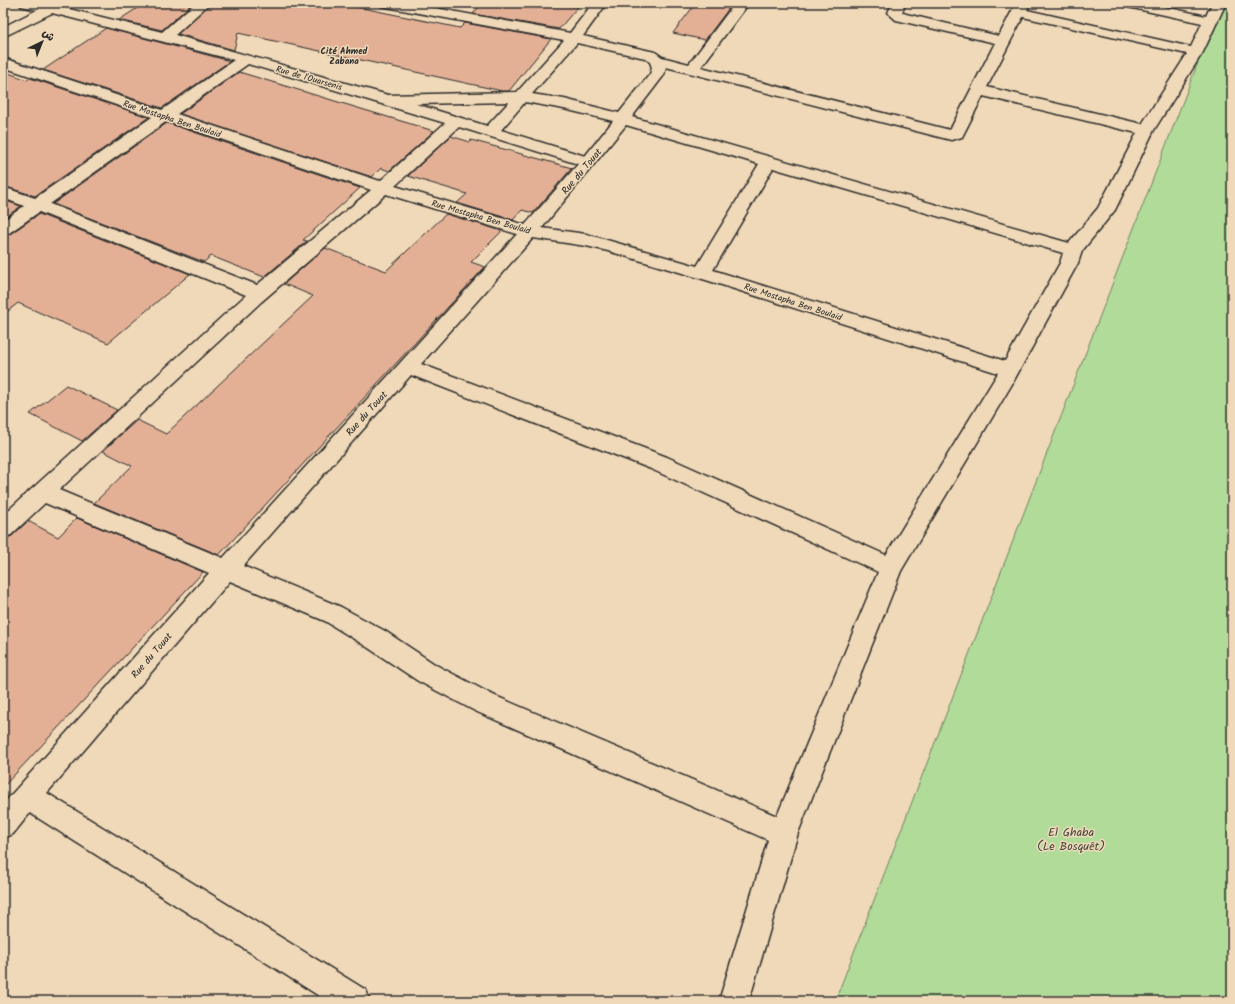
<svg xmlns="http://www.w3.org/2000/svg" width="1235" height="1004" font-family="Kalam,'Playpen Sans Arabic',sans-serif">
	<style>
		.green { fill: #b1db99; stroke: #6e8362 }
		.building { fill: #e3b096; stroke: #2b2b2b }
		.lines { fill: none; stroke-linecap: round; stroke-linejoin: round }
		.street-casing { stroke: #2b2b2b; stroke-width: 3 }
		.street { fill: #f0d9b8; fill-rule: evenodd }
		.labels { text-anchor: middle; stroke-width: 3; stroke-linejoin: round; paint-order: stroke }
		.far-neighbourhood-label { font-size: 9px; font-weight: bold; fill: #2b2b2b; stroke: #f0d9b8 }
		.far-street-label { font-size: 9px; fill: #2b2b2b; stroke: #f0d9b8 }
		.street-label { font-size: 10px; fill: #2b2b2b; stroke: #f0d9b8 }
		.near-park-label { font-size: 12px; fill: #3f453c; stroke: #f0d9b8 }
	</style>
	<rect width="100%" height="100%" fill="#f0d9b8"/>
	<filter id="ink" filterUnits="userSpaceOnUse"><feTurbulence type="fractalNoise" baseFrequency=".025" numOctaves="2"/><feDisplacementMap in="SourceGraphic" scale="8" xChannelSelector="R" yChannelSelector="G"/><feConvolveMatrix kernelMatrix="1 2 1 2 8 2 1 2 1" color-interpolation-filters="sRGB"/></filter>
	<g filter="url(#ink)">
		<!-- green -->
		<path class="green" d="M1221 3H1232V1001H835Z"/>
		<!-- building -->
		<g class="building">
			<path d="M145 3H193L162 30 119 20Z"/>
			<path d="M211 3H338L460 28 465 23 551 39 509 91H502L238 33 234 50 178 34Z"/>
			<path d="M482 3H581L559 29 473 14Z"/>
			<path d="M696 3H733L705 40 673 33Z"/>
			<path d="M106 28 230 61 162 108 43 70Z"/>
			<path d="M3 71 27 80 30 78 149 117 35 196 3 186Z"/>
			<path d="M239 72 434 131 389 171 381 168 372 177 180 114Z"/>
			<path d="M167 123 360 188 303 240 307 241 264 277 211 256 204 262 53 204Z"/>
			<path d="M451 136 470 142 471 140 572 168 533 213 522 210 513 220 457 203 467 194 408 176Z"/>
			<path d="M3 200 21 206 3 219Z"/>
			<path d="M39 214 190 274 108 343 18 303 3 315V236L10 234Z"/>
			<path d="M446 214 502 231 471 262 485 267 219 555 94 503 132 466 103 451 137 420 166 434 313 296 284 284 325 248 386 271Z"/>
			<path d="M66 385 117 410 82 441 30 414Z"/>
			<path d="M77 518 203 572 3 787V539L12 536 28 521 58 537Z"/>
		</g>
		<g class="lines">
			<defs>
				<path id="street" d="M19 3H60L61 7 162 32 195 3H210L175 35 388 95 517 92 564 40 386 7 381 6 379 3H408L570 33 593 3H607L583 36 655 52 662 57 689 64 735 3H749L701 67 950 130 995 43 896 20 888 13 892 3H906L902 12 906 14 999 36 1016 3H1030L1027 10 1191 47 1202 23 1123 6 1121 3H1147L1206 16 1212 3H1226L1203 52 1154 130 1115 210 1082 251 1078 263 1012 384 901 571 798 833 749 1001H719L768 840 475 711 418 681 367 647 325 621 230 581 47 793 366 990 370 1001H327L30 813 13 834 3 838V804L209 573 45 503 11 535 3 538V515L246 295 39 212 9 233 3 235V221L24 206 3 198V187L35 198 152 117 3 67V58L162 110 234 60 52 13 3 37V27L37 10 21 6ZM1023 17 1187 54 1142 124 987 87ZM577 43 645 58 650 62 652 68 650 74 619 113 564 99 532 94ZM248 64 445 123 380 181 177 114ZM666 67 951 140 962 137 983 96 1137 133 1098 208 1069 243 632 117 664 75ZM509 102 487 126 416 104ZM525 102 564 109 613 121 585 156 501 130ZM167 121 371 190 257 285 50 204ZM626 125 759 164 697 266 586 234 542 228ZM459 127 578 164 525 225 395 186ZM773 168 1063 253 1060 263 1005 361 713 270ZM386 194 517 234 223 558 59 490 261 302ZM533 238 586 246 608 251 706 280 998 373 886 555 667 457 421 364ZM411 375 651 469 878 572 777 816 493 695 436 665 385 631 341 607 243 566Z"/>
			</defs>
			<!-- street casing -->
			<use href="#street" class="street-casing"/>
			<!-- street -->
			<use href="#street" class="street"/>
		</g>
	</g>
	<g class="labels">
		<!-- far-neighbourhood labels -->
		<g class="far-neighbourhood-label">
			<text x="344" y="54">Cité Ahmed<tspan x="344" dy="10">Zabana</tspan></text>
		</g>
		<!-- far-street labels -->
		<g class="far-street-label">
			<text transform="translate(309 78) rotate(16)" y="3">Rue de l'Ouarsenis</text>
			<text transform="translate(172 119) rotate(18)" y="3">Rue Mostapha Ben Boulaid</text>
			<text transform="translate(481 217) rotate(16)" y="3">Rue Mostapha Ben Boulaid</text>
			<text transform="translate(793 302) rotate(18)" y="3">Rue Mostapha Ben Boulaid</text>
		</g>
		<!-- street labels -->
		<g class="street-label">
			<text transform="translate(581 171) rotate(-50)" y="4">Rue du Touat</text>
			<text transform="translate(366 413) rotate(-48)" y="4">Rue du Touat</text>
			<text transform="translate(151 655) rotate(-49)" y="4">Rue du Touat</text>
		</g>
		<!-- near-park labels -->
		<g class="near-park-label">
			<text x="1071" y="836">El Ghaba<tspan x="1071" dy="14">(Le Bosquêt)</tspan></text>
		</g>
	</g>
	<!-- margin -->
	<rect width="1235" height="1004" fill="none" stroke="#f0d9b8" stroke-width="16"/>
	<rect x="8" y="8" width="1219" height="988" fill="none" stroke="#2b2b2b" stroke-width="1.5" filter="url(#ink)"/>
	<!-- north arrow -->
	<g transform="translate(42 42) rotate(43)" stroke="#f0d9b8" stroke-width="3" paint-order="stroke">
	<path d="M0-3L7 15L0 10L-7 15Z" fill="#2b2b2b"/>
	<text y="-6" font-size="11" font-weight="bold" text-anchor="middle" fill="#2b2b2b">ش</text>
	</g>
</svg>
